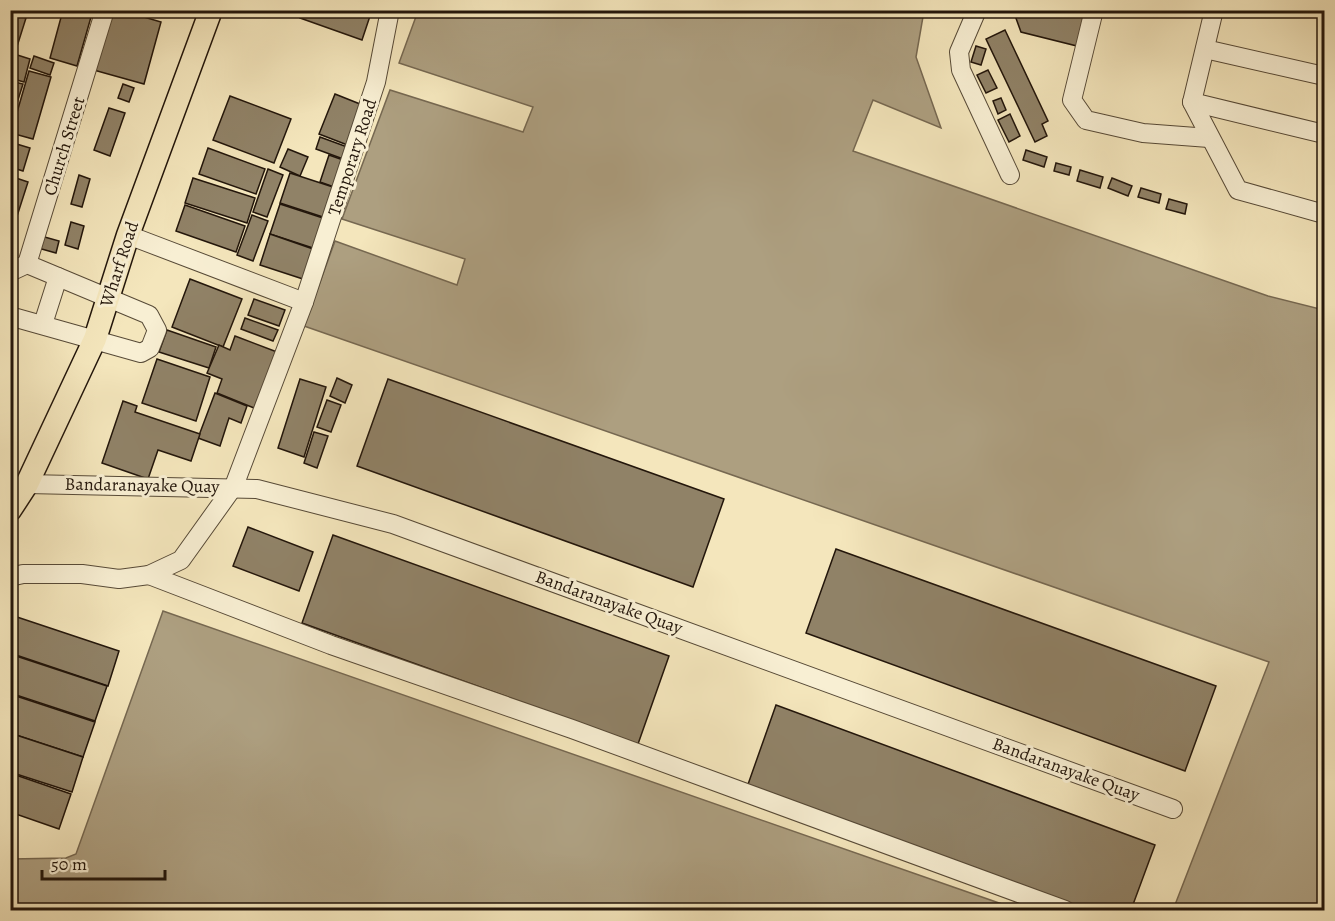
<svg xmlns="http://www.w3.org/2000/svg" width="1335" height="921" font-family="Alegreya,serif">
	<style>
		.water { fill: #ad9f80; stroke: #766851; stroke-width: 1.5 }
		.building { fill: #908267; stroke: #23160b; stroke-width: 1.5 }
		.lines { fill: none; stroke-linecap: round; stroke-linejoin: round }
		.minor-casing { stroke: #574a37; stroke-width: 20 }
		.major-casing { stroke: #23160b; stroke-width: 25 }
		.minor { stroke: #f8efd3; stroke-width: 18 }
		.major { stroke: #f4e6bc; stroke-width: 22 }
		.labels { text-anchor: middle; stroke-width: 6; stroke-linejoin: round; paint-order: stroke }
		.street-label { font-size: 18px; fill: #23160b; stroke: #f8efd3 }
	</style>
	<rect width="100%" height="100%" fill="#f4e6bc"/>
	<filter id="stains"><feTurbulence type="fractalNoise" baseFrequency=".00333" numOctaves="4"/><feColorMatrix values="0 0 0 0 .2 0 0 0 0 .09 0 0 0 0 .02 0 0 0 .5 -.17"/></filter>
	<radialGradient id="worn" r=".72"><stop offset=".6" stop-color="#630" stop-opacity="0"/><stop offset="1" stop-color="#630" stop-opacity=".3"/></radialGradient>
	<!-- water -->
	<g class="water">
		<path d="M418 11H924L916 57 941 128 873 100 853 151 1268 296 1324 310V910H1173L1269 662 304 326 335 241 457 285 465 259 342 219 390 90 523 132 533 107 399 63Z"/>
		<path d="M163 611 1019 910H11V859L66 858 76 854Z"/>
	</g>
	<!-- building -->
	<g class="building">
		<path d="M63 10H93L77 66 50 58Z"/>
		<path d="M106 10H120L161 22 144 84 90 69Z"/>
		<path d="M303 10H372L362 40 300 18Z"/>
		<path d="M1013 10H1086L1077 46 1021 32Z"/>
		<path d="M10 13 26 18 15 53 10 52Z"/>
		<path d="M1005 30 1048 121 1042 124 1047 136 1035 142 986 39Z"/>
		<path d="M976 46 986 49 981 65 971 62Z"/>
		<path d="M11 53 30 59 24 82 10 78Z"/>
		<path d="M34 56 54 63 50 75 30 68Z"/>
		<path d="M988 70 997 88 986 93 977 75Z"/>
		<path d="M29 71 51 77 33 139 11 133Z"/>
		<path d="M10 81 23 84 10 125Z"/>
		<path d="M123 84 134 88 129 102 118 98Z"/>
		<path d="M335 94 365 106 350 146 319 134Z"/>
		<path d="M230 96 291 119 274 163 213 140Z"/>
		<path d="M1001 98 1006 110 998 114 993 101Z"/>
		<path d="M109 108 125 113 110 156 94 150Z"/>
		<path d="M1010 114 1020 136 1009 142 998 120Z"/>
		<path d="M320 137 350 148 346 160 316 149Z"/>
		<path d="M10 142 30 148 23 171 10 167Z"/>
		<path d="M208 148 265 169 256 194 199 174Z"/>
		<path d="M288 149 308 157 300 176 280 167Z"/>
		<path d="M1026 150 1047 157 1044 167 1023 160Z"/>
		<path d="M329 155 346 161 337 188 320 182Z"/>
		<path d="M1056 163 1071 167 1069 175 1054 171Z"/>
		<path d="M268 169 283 175 267 217 253 212Z"/>
		<path d="M1080 170 1103 177 1100 188 1077 181Z"/>
		<path d="M290 173 336 188 326 218 280 203Z"/>
		<path d="M79 175 90 179 82 207 71 204Z"/>
		<path d="M10 176 28 182 10 238Z"/>
		<path d="M193 178 255 198 247 223 185 203Z"/>
		<path d="M1112 178 1132 186 1128 196 1108 188Z"/>
		<path d="M1141 188 1161 194 1159 203 1138 197Z"/>
		<path d="M1169 199 1187 204 1185 214 1166 209Z"/>
		<path d="M280 204 326 219 316 249 270 234Z"/>
		<path d="M185 205 245 226 236 252 176 231Z"/>
		<path d="M252 215 268 221 253 261 237 255Z"/>
		<path d="M71 222 84 226 78 249 65 245Z"/>
		<path d="M270 234 316 250 306 280 260 265Z"/>
		<path d="M41 236 59 241 56 253 38 248Z"/>
		<path d="M190 279 242 299 223 347 172 327Z"/>
		<path d="M254 299 285 310 279 326 248 315Z"/>
		<path d="M245 318 278 330 273 341 241 329Z"/>
		<path d="M167 330 216 347 209 368 159 352Z"/>
		<path d="M235 336 277 352 254 408 217 393 222 379 207 373 219 345 230 350Z"/>
		<path d="M157 359 210 377 196 421 142 403Z"/>
		<path d="M337 378 352 385 345 403 330 396Z"/>
		<path d="M300 379 326 387 304 457 278 448Z"/>
		<path d="M388 379 724 499 693 587 357 466Z"/>
		<path d="M215 393 247 406 241 423 229 418 220 446 198 438Z"/>
		<path d="M327 400 341 405 331 432 317 427Z"/>
		<path d="M123 401 137 406 135 412 200 434 191 461 158 450 148 479 102 463Z"/>
		<path d="M314 432 328 436 317 468 304 463Z"/>
		<path d="M248 527 313 552 299 591 233 566Z"/>
		<path d="M333 535 669 656 638 744 302 623Z"/>
		<path d="M836 549 1216 686 1185 771 806 633Z"/>
		<path d="M11 615 119 651 108 686 10 653Z"/>
		<path d="M10 654 107 686 95 721 10 693Z"/>
		<path d="M10 694 95 722 83 757 10 733Z"/>
		<path d="M776 705 1155 845 1131 910H1072L746 790Z"/>
		<path d="M10 733 83 757 72 792 10 772Z"/>
		<path d="M10 773 71 794 59 829 10 812Z"/>
	</g>
	<g class="lines">
		<defs>
			<g id="minor">
				<path d="M977 10 959 52 961 70 1010 175"/>
				<path d="M1094 10 1072 100 1086 120 1143 133 1209 138"/>
				<path d="M1214 10 1192 102 1324 134"/>
				<path d="M1205 49 1324 76"/>
				<path d="M1192 102 1238 190 1324 214"/>
				<path d="M10 272 27 264 105 10"/>
				<path d="M304 302 376 82 390 10"/>
				<path d="M13 317 141 353 150 348 157 330 149 315 27 264"/>
				<path d="M43 324 58 277"/>
				<path d="M27 484 257 489 393 524 1173 809"/>
				<path d="M149 575 331 645 572 729 1065 910"/>
				<path d="M10 577 23 574H82L119 579 149 575 181 560 234 486 304 302 128 235"/>
			</g>
			<path id="major" d="M10 510 27 484 95 339 128 235 211 10"/>
		</defs>
		<!-- minor casing -->
		<use href="#minor" class="minor-casing"/>
		<!-- major casing -->
		<use href="#major" class="major-casing"/>
		<!-- minor -->
		<use href="#minor" class="minor"/>
		<!-- major -->
		<use href="#major" class="major"/>
	</g>
	<g class="labels">
		<!-- street labels -->
		<g class="street-label">
			<text transform="translate(64 146) rotate(-73)" y="6">Church Street</text>
			<text transform="translate(352 157) rotate(-72)" y="6">Temporary Road</text>
			<text transform="translate(119 264) rotate(-72)" y="6">Wharf Road</text>
			<text transform="translate(142 485) rotate(1)" y="6">Bandaranayake Quay</text>
			<text transform="translate(609 602) rotate(20)" y="6">Bandaranayake Quay</text>
			<text transform="translate(1066 769) rotate(20)" y="6">Bandaranayake Quay</text>
		</g>
	</g>
	<!-- margin -->
	<rect width="1335" height="921" fill="none" stroke="#f4e6bc" stroke-width="36"/>
	<rect x="12" y="12" width="1311" height="897" fill="none" stroke="#23160b" stroke-width="3"/>
	<rect x="18" y="18" width="1299" height="885" fill="none" stroke="#23160b" stroke-width="1.5"/>
	<!-- scale -->
	<path d="M42 870v9h123v-9" fill="none" stroke="#23160b" stroke-width="3"/>
	<text x="51" y="870" font-size="18" fill="#23160b" stroke="#f8efd3" stroke-width="4.5" paint-order="stroke">50 m</text>
	<rect width="100%" height="100%" filter="url(#stains)"/>
	<rect width="100%" height="100%" fill="url(#worn)"/>
</svg>
